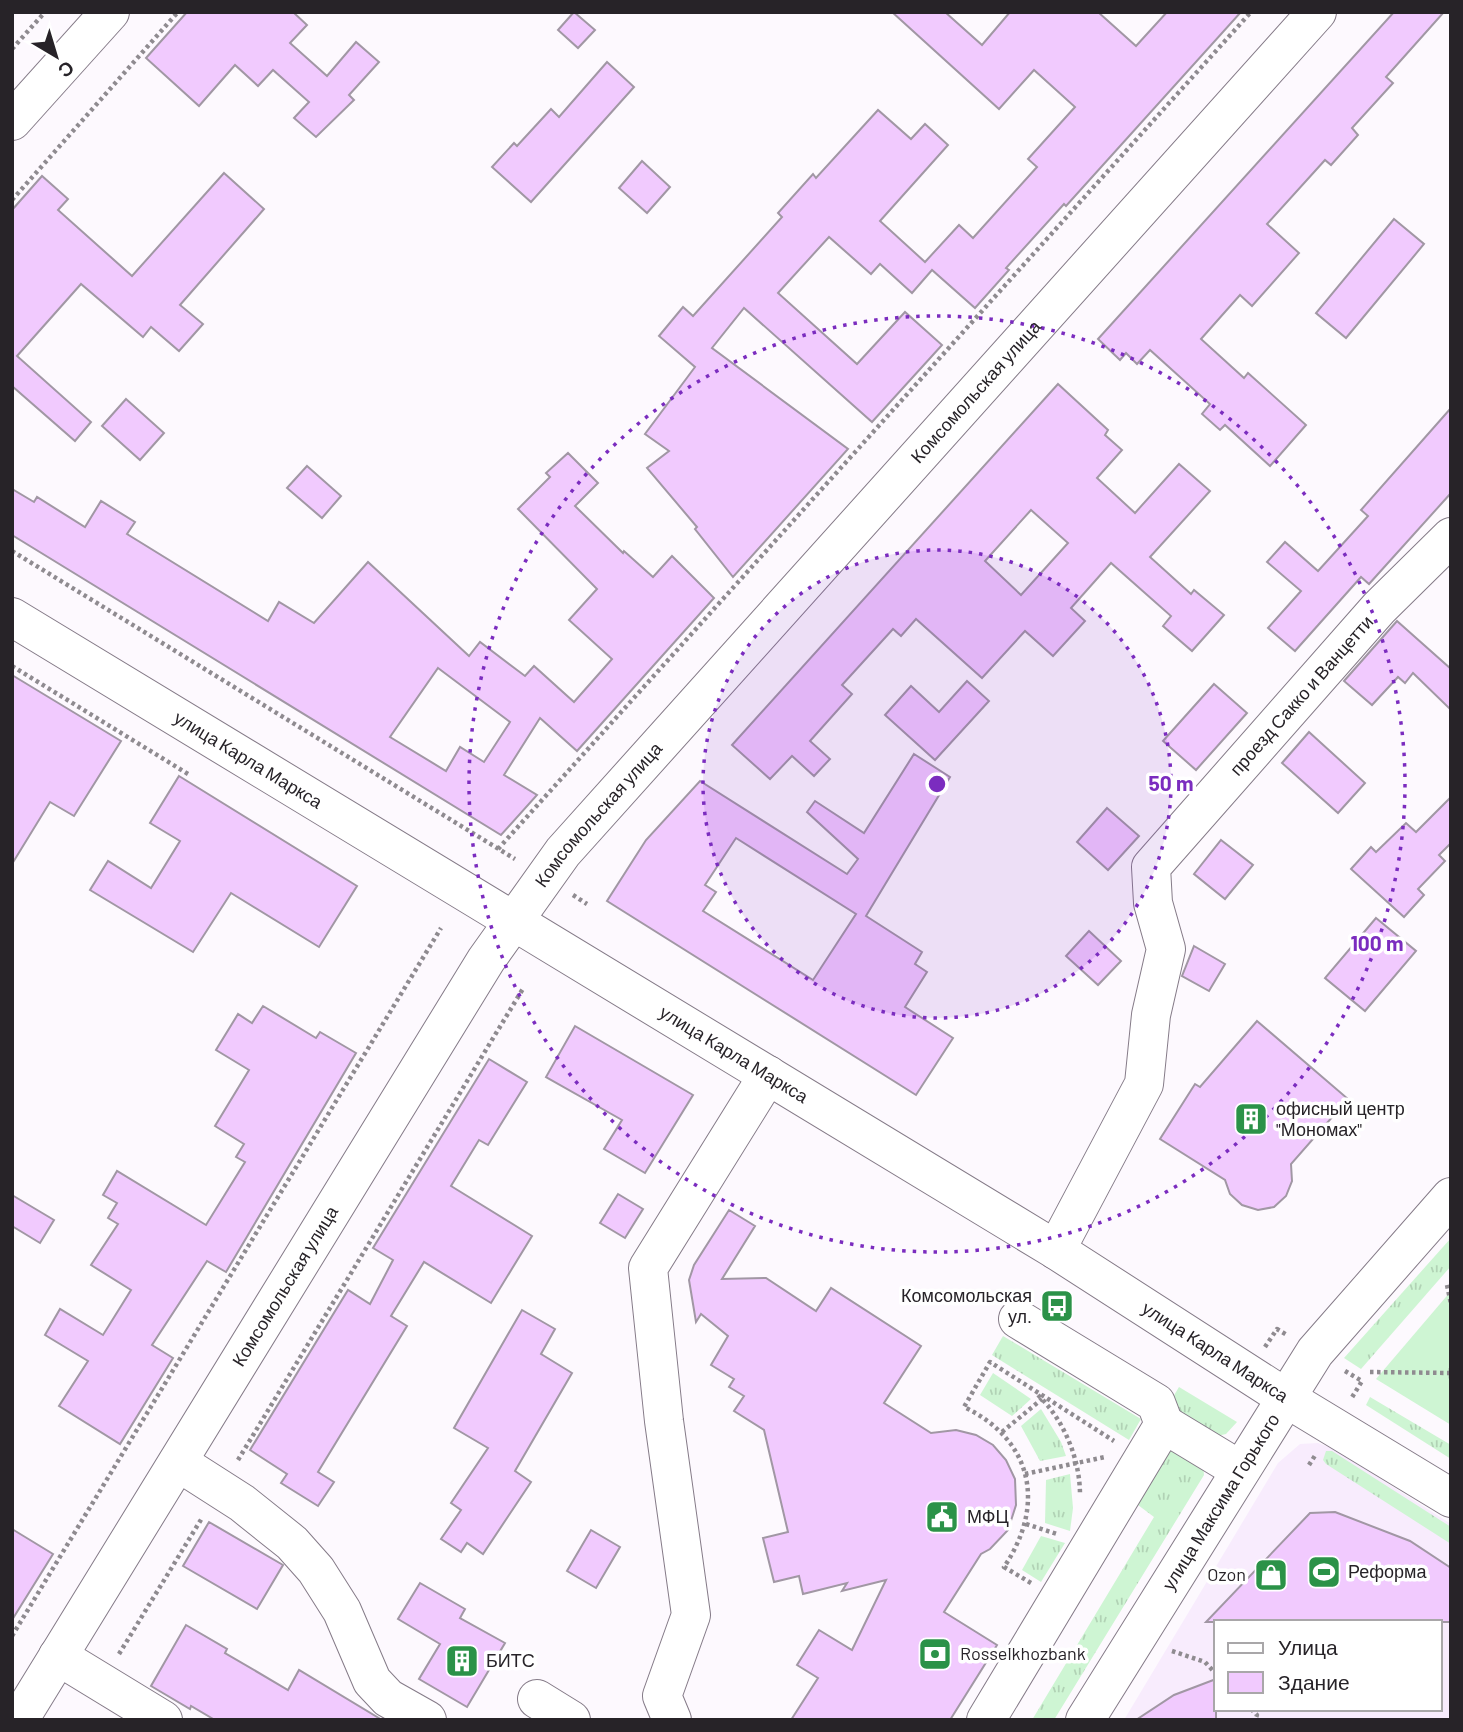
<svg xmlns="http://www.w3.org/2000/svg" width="1463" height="1732" font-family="Barlow,sans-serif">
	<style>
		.built { fill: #f8ecfd; fill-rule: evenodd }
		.grass { fill: url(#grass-tufts) }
		.park { fill: #cef5d3 }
		.building { fill: #f1cafe; stroke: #a197a4; stroke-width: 2; fill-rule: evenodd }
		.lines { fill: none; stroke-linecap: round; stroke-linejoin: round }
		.minor-casing { stroke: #857b88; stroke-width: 40 }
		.major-casing { stroke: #857b88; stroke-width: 40 }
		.path { stroke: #8f8b90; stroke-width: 4.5; stroke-dasharray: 3.5 3.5; stroke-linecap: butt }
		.minor { stroke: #fff; stroke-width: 38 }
		.major { stroke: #fff; stroke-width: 38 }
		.ring { fill: none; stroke: #7b2cbf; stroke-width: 3.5; stroke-dasharray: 3.5 7 }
		.labels { text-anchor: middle; stroke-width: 7; stroke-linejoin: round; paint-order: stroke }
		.street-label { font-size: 18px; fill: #272328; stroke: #fff }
		.poi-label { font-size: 18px; fill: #272328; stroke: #fff; text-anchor: start }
		.centre { fill: #7b2cbf; stroke: #fff; stroke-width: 3.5 }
		.ring-label { font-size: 21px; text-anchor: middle; font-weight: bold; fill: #7b2cbf; stroke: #fff; stroke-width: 7; stroke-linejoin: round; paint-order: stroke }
	</style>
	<defs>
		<pattern id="grass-tufts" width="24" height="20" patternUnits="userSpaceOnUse" patternTransform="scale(1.75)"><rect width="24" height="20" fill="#cef5d3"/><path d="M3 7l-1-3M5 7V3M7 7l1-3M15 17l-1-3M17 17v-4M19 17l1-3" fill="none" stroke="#b1d2b5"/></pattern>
	</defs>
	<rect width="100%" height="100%" fill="#fdf9fe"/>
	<!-- built -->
	<path class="built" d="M1318 1443 1334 1449 1451 1524V1720H1124L1278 1463 1300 1444ZM1216 1622H1440V1709H1216Z"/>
	<!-- grass -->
	<g class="grass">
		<path d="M1451 1238V1266L1361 1369 1344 1358Z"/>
		<path d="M1003 1336 1141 1419 1129 1440 992 1355Z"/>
		<path d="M993 1373 1031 1399 1012 1416 980 1395Z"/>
		<path d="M1179 1387 1237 1422 1226 1434 1217 1436 1182 1417 1173 1397Z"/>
		<path d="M1370 1397 1451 1445V1459L1366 1405Z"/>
		<path d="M1041 1409 1061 1442 1066 1456 1040 1461 1021 1426Z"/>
		<path d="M1165 1446 1203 1464 1204 1475 1054 1720H1032L1154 1517 1134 1502Z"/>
		<path d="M1326 1451H1332L1451 1527V1544L1326 1464 1323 1460Z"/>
		<path d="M1070 1474 1073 1508 1070 1531 1045 1523 1046 1480Z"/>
		<path d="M1041 1536 1065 1543 1041 1582 1022 1570Z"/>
	</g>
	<!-- park -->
	<path class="park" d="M1451 1291V1425L1376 1379Z"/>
	<!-- building -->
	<g class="building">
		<path d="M187 12H293L307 25 290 43 327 76 356 42 379 62 349 95 354 100 316 137 294 118 309 102 273 70 258 86 235 65 199 106 146 58Z"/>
		<path d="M574 12 595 30 578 48 558 30Z"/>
		<path d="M892 12H945L982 45 1010 12H1098L1136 46 1167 12H1241L1066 206 1064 204 1006 268 1009 270 975 308 932 270 912 293 880 264 871 274 829 237 778 293 857 364 905 312 942 345 872 422 744 308 712 348 848 449 733 577 695 529 697 527 647 468 669 451 645 434 695 367 659 336 683 307 693 316 782 217 778 213 813 174 816 178 878 110 911 139 925 124 948 145 880 221 925 262 959 225 973 238 1037 167 1028 159 1075 107 1034 70 999 109Z"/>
		<path d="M1394 12H1444L1386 77 1393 83 1352 128 1358 135 1331 165 1325 160 1267 224 1299 253 1252 306 1240 295 1201 339 1244 378 1248 373 1306 425 1270 466 1225 425 1220 430 1202 414 1210 404 1150 350 1137 364 1126 353 1120 360 1098 339Z"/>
		<path d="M607 62 634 87 531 202 492 167 514 143 517 146 551 109 559 117Z"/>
		<path d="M642 161 670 187 647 213 619 188Z"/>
		<path d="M224 173 264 209 180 305 203 324 179 351 151 327 143 337 81 284 17 356 91 422 75 441 12 386V210L42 176 68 199 58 210 132 276Z"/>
		<path d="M1394 219 1424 244 1346 338 1316 313Z"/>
		<path d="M1058 384 1108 430 1105 435 1122 450 1097 478 1135 513 1179 464 1210 491 1150 557 1191 594 1194 590 1224 615 1192 651 1163 626 1171 616 1111 563 1071 608 1085 621 1053 656 1025 631 982 678 916 619 901 636 893 629 842 685 852 694 810 741 830 759 814 776 792 756 770 779 732 745ZM1031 510 1068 543 1021 595 985 561Z"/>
		<path d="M126 399 164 433 140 460 102 426Z"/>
		<path d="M1451 408V493L1369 584 1361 577 1295 651 1268 628 1301 591 1267 562 1285 542 1318 571 1368 516 1361 510Z"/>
		<path d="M568 453 598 483 575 506 623 553 624 551 653 577 672 556 714 598 577 751 540 718 504 775 537 795 501 835 12 535V489L34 502 37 497 85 527 101 501 135 522 127 534 268 621 279 602 314 623 368 562 469 656 480 642 525 676 534 666 574 702 612 659 569 620 597 589 518 509 550 477 546 473ZM438 668 510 722 484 762 460 747 446 771 390 737Z"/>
		<path d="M307 466 341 496 322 518 287 488Z"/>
		<path d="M1397 621 1451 669V710L1413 673 1405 683 1398 677 1372 705 1344 681Z"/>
		<path d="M12 675 121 741 74 816 50 802 12 864Z"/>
		<path d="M967 681 989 701 935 760 885 715 911 686 939 712Z"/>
		<path d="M1214 684 1247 713 1196 770 1163 741Z"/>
		<path d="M1309 732 1365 783 1338 813 1282 763Z"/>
		<path d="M914 754 950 777 866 916 922 952 915 964 927 972 905 1007 953 1038 916 1095 607 901 646 840 700 781 847 874 858 859 807 812 815 801 864 833ZM736 838 856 914 813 980 703 911 716 892 705 885Z"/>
		<path d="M179 776 357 886 319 947 231 893 193 952 90 890 108 861 151 888 180 841 150 823Z"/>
		<path d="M1451 797V843L1439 855 1445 861 1418 889 1424 895 1404 917 1351 869 1371 847 1376 852 1406 823 1416 832Z"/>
		<path d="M1107 808 1139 836 1108 870 1077 842Z"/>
		<path d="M1221 840 1253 865 1225 899 1194 874Z"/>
		<path d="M1376 918 1416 951 1365 1011 1325 978Z"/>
		<path d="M1089 931 1121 961 1098 985 1066 956Z"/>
		<path d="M1194 946 1225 964 1209 991 1182 976Z"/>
		<path d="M263 1006 316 1038 320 1032 356 1053 226 1272 207 1261 152 1345 173 1358 120 1444 59 1406 88 1361 45 1335 60 1309 103 1335 131 1290 91 1265 118 1224 108 1218 117 1203 103 1195 117 1171 206 1225 245 1162 236 1157 244 1144 215 1126 249 1070 216 1050 238 1014 252 1023Z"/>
		<path d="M1257 1021 1348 1099 1291 1164 1292 1181 1286 1196 1274 1207 1258 1210 1242 1205 1230 1194 1225 1180 1160 1139 1195 1084 1200 1087Z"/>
		<path d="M575 1026 693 1095 645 1173 604 1149 622 1120 546 1077Z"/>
		<path d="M489 1059 527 1082 488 1145 479 1140 451 1186 532 1236 491 1303 424 1262 391 1316 407 1326 318 1472 334 1482 318 1506 281 1483 287 1474 250 1450 348 1290 370 1304 393 1260 373 1248Z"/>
		<path d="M618 1194 643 1209 625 1238 600 1223Z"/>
		<path d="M12 1195 54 1220 40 1243 12 1226Z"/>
		<path d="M729 1210 755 1226 722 1279 766 1278 816 1311 831 1288 921 1346 884 1403 931 1433 956 1430 976 1435 993 1445 1006 1460 1015 1479 1016 1505 1008 1530 990 1549 981 1554 944 1612 997 1645 950 1720H791L818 1678 797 1665 819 1630 852 1650 886 1580 842 1591 847 1583 803 1594 799 1576 774 1582 763 1538 788 1532 764 1430 734 1411 744 1396 729 1387 734 1379 711 1365 728 1336 701 1314 696 1322 689 1280 694 1265Z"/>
		<path d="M522 1310 555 1329 541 1354 572 1373 515 1471 531 1482 483 1554 467 1543 461 1552 441 1539 461 1510 451 1503 488 1448 454 1428Z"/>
		<path d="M1335 1512 1410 1541 1451 1568V1622H1206L1310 1513Z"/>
		<path d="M209 1522 283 1565 257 1609 183 1566Z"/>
		<path d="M12 1529 53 1554 12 1620Z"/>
		<path d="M591 1530 620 1547 596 1588 567 1571Z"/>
		<path d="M420 1583 465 1609 460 1618 505 1643 467 1707 419 1679 440 1644 398 1619Z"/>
		<path d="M186 1625 227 1649 225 1653 288 1690 299 1670 382 1720H215L191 1706 190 1709 151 1686Z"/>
		<path d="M1216 1679V1720H1136L1174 1695Z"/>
	</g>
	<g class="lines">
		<defs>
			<g id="minor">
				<path d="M12 121 110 12"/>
				<path id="s1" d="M1056 1250 1144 1084 1151 1015 1166 949 1153 903 1151 867 1379 608 1451 537"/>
				<path d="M1018 1319 1156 1403 1164 1424"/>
				<path d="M178 1462 242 1503 292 1543 316 1570 342 1611 372 1681 388 1698 427 1720"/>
				<path d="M58 1656 163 1720"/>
				<path d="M537 1699 571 1720"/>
				<path id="s2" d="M19 1720 486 960 563 852 1317 12"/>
				<path d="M672 1720 662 1696 691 1615 664 1421 648 1268 768 1075"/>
				<path d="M986 1720 1164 1424 1240 1470"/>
				<path id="s3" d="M1085 1720 1315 1352 1451 1197"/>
			</g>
			<g id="major">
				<path id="s4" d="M12 617 1056 1250 1286 1398 1451 1498"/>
			</g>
		</defs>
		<!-- minor casing -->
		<use href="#minor" class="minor-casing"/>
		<!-- major casing -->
		<use href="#major" class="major-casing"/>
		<!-- path -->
		<g class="path">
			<path d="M12 49 45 12"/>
			<path d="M12 200 178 12"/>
			<path d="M12 551 515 859"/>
			<path d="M12 666 188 774"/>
			<path d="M498 849 1251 12"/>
			<path d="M573 895 587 904"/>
			<path d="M1447 1285 1451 1304"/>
			<path d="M1265 1347 1277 1329 1287 1335"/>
			<path d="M1451 1368V1380"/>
			<path d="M1345 1371 1362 1381 1351 1399"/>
			<path d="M1370 1372 1450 1373"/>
			<path d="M1038 1395C1064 1420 1080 1459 1080 1495"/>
			<path d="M1002 1432 1042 1399"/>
			<path d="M238 1460 524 987"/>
			<path d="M1309 1465 1316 1454"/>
			<path d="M1025 1474 1105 1457"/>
			<path d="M1026 1524 1057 1534"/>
			<path d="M1031 1583 1004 1567C1046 1505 1033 1440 964 1407L990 1362 1114 1441"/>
			<path d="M12 1636 441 928"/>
			<path d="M1172 1651 1205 1662 1216 1674"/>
			<path d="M119 1654 202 1518"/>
			<path d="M1251 1709 1257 1715 1255 1720"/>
		</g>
		<!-- minor -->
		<use href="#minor" class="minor"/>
		<!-- major -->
		<use href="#major" class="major"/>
	</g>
	<!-- distance rings -->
	<circle cx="937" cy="784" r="234" fill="#7b2cbf" fill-opacity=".12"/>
	<g class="ring">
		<circle cx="937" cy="784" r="234"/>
		<circle cx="937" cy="784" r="468"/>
	</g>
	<!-- icons -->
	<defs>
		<symbol id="building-square" viewBox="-11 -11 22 22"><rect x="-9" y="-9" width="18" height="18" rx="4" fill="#2b9248" stroke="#fff"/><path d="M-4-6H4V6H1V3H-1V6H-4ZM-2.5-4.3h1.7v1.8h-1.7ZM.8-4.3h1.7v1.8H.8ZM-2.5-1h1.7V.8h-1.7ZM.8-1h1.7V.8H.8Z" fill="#fff"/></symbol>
		<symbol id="bus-square" viewBox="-11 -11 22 22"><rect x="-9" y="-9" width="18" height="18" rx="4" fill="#2b9248" stroke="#fff"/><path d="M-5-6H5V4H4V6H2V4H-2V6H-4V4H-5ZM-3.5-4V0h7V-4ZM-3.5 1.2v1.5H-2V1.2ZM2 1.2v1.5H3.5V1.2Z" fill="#fff"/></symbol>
		<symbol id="civic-square" viewBox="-11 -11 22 22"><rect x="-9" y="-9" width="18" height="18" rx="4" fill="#2b9248" stroke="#fff"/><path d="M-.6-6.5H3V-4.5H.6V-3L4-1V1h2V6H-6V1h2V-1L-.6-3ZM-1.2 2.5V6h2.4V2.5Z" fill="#fff"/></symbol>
		<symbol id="stadium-square" viewBox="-11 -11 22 22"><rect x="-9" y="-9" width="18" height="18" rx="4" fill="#2b9248" stroke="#fff"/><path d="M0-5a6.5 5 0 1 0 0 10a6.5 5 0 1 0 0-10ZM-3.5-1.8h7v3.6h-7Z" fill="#fff"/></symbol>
		<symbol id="shop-square" viewBox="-11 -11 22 22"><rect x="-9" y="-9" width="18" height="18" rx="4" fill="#2b9248" stroke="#fff"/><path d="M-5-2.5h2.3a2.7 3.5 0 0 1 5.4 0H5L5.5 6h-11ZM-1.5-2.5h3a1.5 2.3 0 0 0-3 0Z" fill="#fff"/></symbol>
		<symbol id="bank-square" viewBox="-11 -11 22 22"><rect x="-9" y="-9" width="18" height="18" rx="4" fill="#2b9248" stroke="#fff"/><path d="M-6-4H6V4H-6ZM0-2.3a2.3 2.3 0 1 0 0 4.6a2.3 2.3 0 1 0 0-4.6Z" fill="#fff"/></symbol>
	</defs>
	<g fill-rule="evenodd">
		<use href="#building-square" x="1232" y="1100" width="38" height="38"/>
		<use href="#bus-square" x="1038" y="1287" width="38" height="38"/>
		<use href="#civic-square" x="923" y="1498" width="38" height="38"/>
		<use href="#stadium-square" x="1305" y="1553" width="38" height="38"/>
		<use href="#shop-square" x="1252" y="1556" width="38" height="38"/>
		<use href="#bank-square" x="916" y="1635" width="38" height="38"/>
		<use href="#building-square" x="443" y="1642" width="38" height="38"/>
	</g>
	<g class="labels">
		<!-- street labels -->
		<g class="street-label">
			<text dy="6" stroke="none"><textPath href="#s2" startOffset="1643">Комсомольская улица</textPath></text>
			<text dy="6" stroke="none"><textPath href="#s1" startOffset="637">проезд Сакко и Ванцетти</textPath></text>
			<text dy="6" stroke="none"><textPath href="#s4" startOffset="276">улица Карла Маркса</textPath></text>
			<text dy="6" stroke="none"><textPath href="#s2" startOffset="1076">Комсомольская улица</textPath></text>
			<text dy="6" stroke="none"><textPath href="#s4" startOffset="844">улица Карла Маркса</textPath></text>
			<text dy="6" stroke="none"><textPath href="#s2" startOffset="509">Комсомольская улица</textPath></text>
			<text dy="6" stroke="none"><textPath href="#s4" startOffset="1410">улица Карла Маркса</textPath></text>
			<text dy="6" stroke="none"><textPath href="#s3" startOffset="257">улица Максима Горького</textPath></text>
		</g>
		<!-- poi labels -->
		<g class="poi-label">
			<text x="1276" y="1115">офисный центр<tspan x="1276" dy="21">"Мономах"</tspan></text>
			<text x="1032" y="1302" text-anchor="end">Комсомольская<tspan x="1032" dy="21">ул.</tspan></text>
			<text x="967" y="1523">МФЦ</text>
			<text x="1348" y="1578">Реформа</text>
			<text x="1246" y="1581" text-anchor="end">Ozon</text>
			<text x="960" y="1660">Rosselkhozbank</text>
			<text x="486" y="1667">БИТС</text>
		</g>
	</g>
	<circle cx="937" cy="784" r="10" class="centre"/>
	<g class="ring-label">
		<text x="1171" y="791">50 m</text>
		<text x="1377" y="951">100 m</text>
	</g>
	<!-- border -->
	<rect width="1463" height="1732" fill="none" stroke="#272328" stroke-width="28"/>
	<!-- legend -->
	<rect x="1214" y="1620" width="228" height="91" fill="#ffffff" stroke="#a9a7a9" stroke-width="2"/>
	<rect x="1228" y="1643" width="35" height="10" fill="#ffffff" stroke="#a9a7a9" stroke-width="2"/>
	<text x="1278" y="1655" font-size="21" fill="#272328">Улица</text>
	<rect x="1228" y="1672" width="35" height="21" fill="#f1cafe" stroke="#a9a7a9" stroke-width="2"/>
	<text x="1278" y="1690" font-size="21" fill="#272328">Здание</text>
	<!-- north arrow -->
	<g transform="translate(56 56) rotate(142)" stroke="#ffffff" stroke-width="5" paint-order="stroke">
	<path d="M0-5L12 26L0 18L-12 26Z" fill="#272328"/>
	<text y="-10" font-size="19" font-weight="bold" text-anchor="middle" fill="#272328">С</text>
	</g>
</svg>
